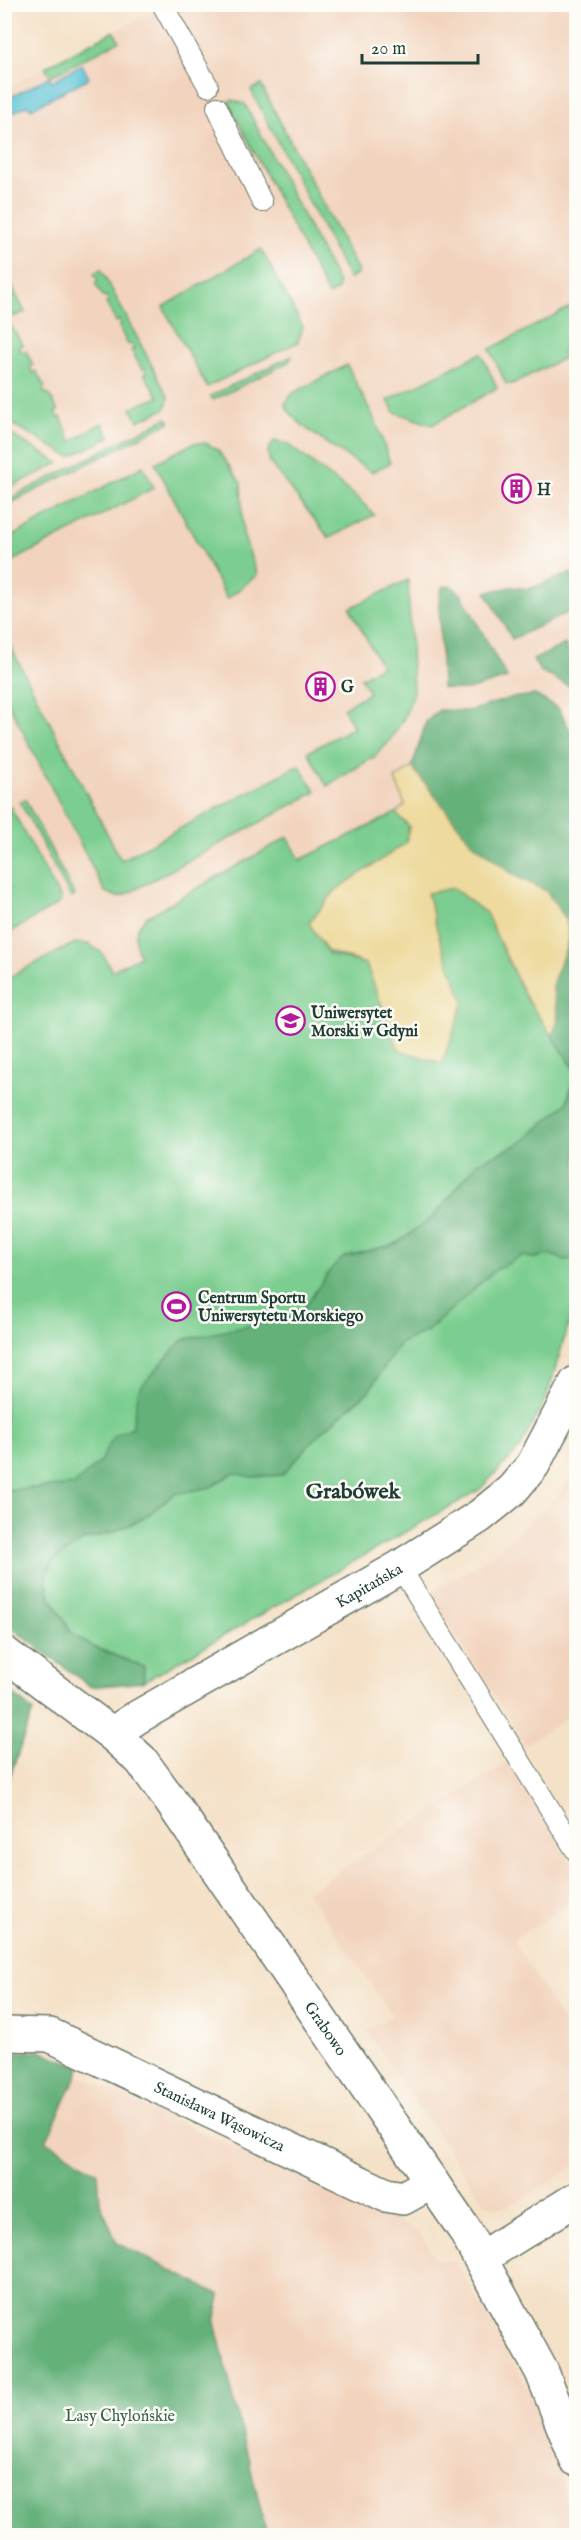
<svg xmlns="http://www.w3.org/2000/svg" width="581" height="2540" font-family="'IM FELL English',serif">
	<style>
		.built { fill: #f2d4be }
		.green { fill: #7cce90; stroke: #4e8662; stroke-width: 1.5 }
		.forest { fill: #65b17a; stroke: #427757; stroke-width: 1.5 }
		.sand { fill: #eeda9e; stroke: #868c69; stroke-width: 1.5 }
		.water { fill: #58c1d4; stroke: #3c7f84; stroke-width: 1.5 }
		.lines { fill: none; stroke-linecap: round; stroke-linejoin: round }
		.service-casing { stroke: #6a7667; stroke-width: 22 }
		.minor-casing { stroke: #6a7667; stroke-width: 36 }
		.service { stroke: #fff; stroke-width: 20 }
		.minor { stroke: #fff; stroke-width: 33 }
		.labels { text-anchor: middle; stroke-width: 5; stroke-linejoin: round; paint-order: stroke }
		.poi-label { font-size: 16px; font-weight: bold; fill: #1f3d34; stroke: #fdfcf7; text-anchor: start }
		.street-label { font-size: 16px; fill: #1f3d34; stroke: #fdfcf7 }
		.park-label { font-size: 16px; fill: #36614b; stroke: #fdfcf7 }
		.district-label { font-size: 22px; font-weight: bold; fill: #1f3d34; stroke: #fdfcf7 }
	</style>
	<rect width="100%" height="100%" fill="#fdfcf7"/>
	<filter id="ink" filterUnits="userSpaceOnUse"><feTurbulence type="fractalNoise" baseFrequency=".0167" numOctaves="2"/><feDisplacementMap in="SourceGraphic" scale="12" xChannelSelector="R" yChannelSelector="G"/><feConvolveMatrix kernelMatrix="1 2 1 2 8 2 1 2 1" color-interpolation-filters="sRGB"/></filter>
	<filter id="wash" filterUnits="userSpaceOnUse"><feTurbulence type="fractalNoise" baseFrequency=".008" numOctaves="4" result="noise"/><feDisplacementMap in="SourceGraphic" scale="24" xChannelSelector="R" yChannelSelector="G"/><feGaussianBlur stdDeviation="1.35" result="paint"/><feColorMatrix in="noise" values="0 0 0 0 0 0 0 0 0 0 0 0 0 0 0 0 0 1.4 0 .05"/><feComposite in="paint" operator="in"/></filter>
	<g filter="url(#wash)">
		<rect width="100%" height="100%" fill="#f4e1c7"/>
		<!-- built -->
		<g class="built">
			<path d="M166 5H576V700L559 709 576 741V1300L547 1396 520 1448 479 1490 143 1682 91 1687 5 1623V88Z"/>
			<path d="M576 1470V1711L525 1745 429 1593 494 1555 560 1492Z"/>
			<path d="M508 1762 576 1870V1900L513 1940 576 2043V2165L516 2203 500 2208 485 2204 367 2031 392 2015 307 1892Z"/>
			<path d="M50 2062 353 2202 372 2207 420 2233 437 2260 455 2261 529 2391 559 2466 574 2535 5 2536Z"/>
		</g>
		<!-- green -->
		<g class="green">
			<path d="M114 31 119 41 51 76 45 67Z"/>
			<path d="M261 85 359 273 349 279 251 90Z"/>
			<path d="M232 100 245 104 338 283V290L328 295 228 102Z"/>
			<path d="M261 249 303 327 298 342 207 387 163 307Z"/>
			<path d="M101 269 169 398 165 409 138 421 131 408 159 397 144 374 147 373 145 368 142 369 131 350 134 348 132 344 128 345 119 327 121 325 119 320 116 322 106 303 109 301 106 296 103 297 95 283 98 281 94 273Z"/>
			<path d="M9 281 25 312 6 319 23 345 19 347 22 352 26 351 33 365 30 367 33 373 36 371 45 387 43 390 45 394 48 393 58 411 55 413 58 418 61 417 71 442 102 423 110 437 70 457 5 420 4 283Z"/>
			<path d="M576 304V344L562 351 564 358 512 384H506L490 349Z"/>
			<path d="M481 353 497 388 432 425 394 412 388 400Z"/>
			<path d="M292 356 289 362 213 400 210 396Z"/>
			<path d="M347 365 376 422 390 463 372 472C352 460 292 425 285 404L293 393Z"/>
			<path d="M167 418 170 422 5 506V501Z"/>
			<path d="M5 431 59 463 5 490Z"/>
			<path d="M274 441 287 444 358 498 374 515 329 538 270 463 268 450Z"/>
			<path d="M194 443H206L218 450 241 483 243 534 257 575 227 599 155 463Z"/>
			<path d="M143 466 154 488 7 564 5 540Z"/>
			<path d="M408 580 413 695 403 720 388 743 374 757 327 786 308 752 354 727 343 708 369 693 361 678 381 666 350 608Z"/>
			<path d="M5 636 121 860 299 765 316 792 125 895 117 897 105 892 5 697Z"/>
			<path d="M25 799 75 896 71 898 20 802Z"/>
			<path d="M10 806 60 898V903L5 935 4 808Z"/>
			<path d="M396 813 409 826 406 843 336 890 309 923 329 954 366 964 383 1005 440 940 427 893 453 888 486 913 525 996 576 1071 566 1104 519 1144 477 1163 434 1217 395 1244 344 1257 369 1341 87 1538 144 1518 174 1494 211 1487 233 1473 252 1477 282 1475 317 1436 368 1392 400 1343 427 1331 494 1271 521 1256 534 1258 551 1255 566 1260 576 1258V1300L547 1396 520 1448 479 1490 143 1682 144 1667 91 1646 71 1632 49 1595 46 1578 50 1565 5 1596V979L75 943 89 944 102 953 112 971 140 956C133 940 133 931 146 917L288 837 300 860Z"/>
		</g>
		<!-- forest -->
		<g class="forest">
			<path d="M571 573 576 582V609L512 639 486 592 511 587 529 589Z"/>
			<path d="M451 586 462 595 507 678 468 690 442 688 439 601 442 587Z"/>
			<path d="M565 644 576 670V690L540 671 533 660Z"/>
			<path d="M535 695 559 709 576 741V1071L552 1036 558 1019 552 985 569 939 546 891 515 876 471 842 412 767 426 722 439 710 469 711 511 698Z"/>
			<path d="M576 1076V1258L566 1260 551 1255 534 1258 521 1256 494 1271 427 1331 400 1343 368 1392 317 1436 282 1475 252 1477 233 1473 211 1487 174 1494 144 1518 114 1532 84 1540 51 1563 46 1579 49 1595 71 1632 91 1646 144 1667 143 1682 91 1687 5 1623V1490L73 1485 99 1463 114 1436 132 1427 139 1389 182 1340 299 1315 330 1270 344 1257 396 1244 434 1216 477 1163 519 1144 566 1104Z"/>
			<path d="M5 1687 33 1711 5 1790Z"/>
			<path d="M40 2051 81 2067 46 2141 98 2173 100 2203 117 2243 220 2295 215 2323 267 2535 5 2536V2054Z"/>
		</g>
		<!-- sand -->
		<path class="sand" d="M412 767 471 842 515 876 546 891 566 919 569 939 552 985 558 1020 552 1036 525 996 486 913 453 888 427 893 440 940 464 1002 442 1063 399 1050 366 964 327 951 309 923 336 890 406 843 409 826 396 813 405 805 395 779Z"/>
		<!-- water -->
		<path class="water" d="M82 64 89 78 31 109 28 105 10 114 5 100 49 77 52 81Z"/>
	</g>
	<g filter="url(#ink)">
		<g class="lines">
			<defs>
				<g id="service">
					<path d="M162 4 208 86"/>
					<path d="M217 107 262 202"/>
					<path d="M400 1567 576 1851"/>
				</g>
				<g id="minor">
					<path id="s1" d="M4 1653 112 1734 141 1760 170 1800 464 2229 542 2372 576 2459"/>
					<path id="s2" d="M112 1734 136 1718 400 1567 480 1516 512 1490 533 1465 576 1383"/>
					<path id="s3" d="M4 2034 50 2035 386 2195 403 2198 432 2182"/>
					<path d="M481 2258 576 2199"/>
				</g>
			</defs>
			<!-- service casing -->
			<use href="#service" class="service-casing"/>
			<!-- minor casing -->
			<use href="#minor" class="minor-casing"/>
			<!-- service -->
			<use href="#service" class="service"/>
			<!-- minor -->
			<use href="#minor" class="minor"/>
		</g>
	</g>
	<!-- icons -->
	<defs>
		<symbol id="building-ring" viewBox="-11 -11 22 22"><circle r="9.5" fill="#fdfcf7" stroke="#b5179e" stroke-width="1.5"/><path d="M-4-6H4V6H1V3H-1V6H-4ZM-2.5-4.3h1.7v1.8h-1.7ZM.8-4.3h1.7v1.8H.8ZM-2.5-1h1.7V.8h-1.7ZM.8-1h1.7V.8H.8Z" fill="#b5179e"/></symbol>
		<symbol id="university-ring" viewBox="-11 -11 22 22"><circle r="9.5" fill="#fdfcf7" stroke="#b5179e" stroke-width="1.5"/><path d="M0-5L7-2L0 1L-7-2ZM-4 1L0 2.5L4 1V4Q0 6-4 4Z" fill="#b5179e"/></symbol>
		<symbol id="stadium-ring" viewBox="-11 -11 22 22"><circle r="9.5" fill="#fdfcf7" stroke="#b5179e" stroke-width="1.5"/><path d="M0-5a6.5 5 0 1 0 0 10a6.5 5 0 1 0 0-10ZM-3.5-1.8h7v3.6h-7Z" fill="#b5179e"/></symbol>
	</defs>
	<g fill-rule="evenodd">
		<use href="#building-ring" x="500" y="472" width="33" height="33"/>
		<use href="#building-ring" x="304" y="670" width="33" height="33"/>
		<use href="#university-ring" x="274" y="1004" width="33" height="33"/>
		<use href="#stadium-ring" x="160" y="1290" width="33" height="33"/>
	</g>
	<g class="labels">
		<!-- poi labels -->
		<g class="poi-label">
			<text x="537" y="495">H</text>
			<text x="341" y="692">G</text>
			<text x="311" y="1018">Uniwersytet<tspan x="311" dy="18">Morski w Gdyni</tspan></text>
			<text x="198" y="1303">Centrum Sportu<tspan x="198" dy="18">Uniwersytetu Morskiego</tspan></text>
		</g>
		<!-- street labels -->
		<g class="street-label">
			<text dy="6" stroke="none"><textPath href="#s2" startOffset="297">Kapitańska</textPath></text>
			<text dy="6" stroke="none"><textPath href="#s1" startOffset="500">Grabowo</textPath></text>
			<text dy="6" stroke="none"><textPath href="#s3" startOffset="234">Stanisława Wąsowicza</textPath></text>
		</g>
		<!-- park labels -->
		<g class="park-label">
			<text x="120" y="2421">Lasy Chylońskie</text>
		</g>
		<!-- district labels -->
		<g class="district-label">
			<text x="353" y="1498">Grabówek</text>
		</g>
	</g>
	<!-- margin -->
	<rect width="581" height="2540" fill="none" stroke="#fdfcf7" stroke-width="24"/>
	<!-- scale -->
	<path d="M362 54v9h116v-9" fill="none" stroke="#1f3d34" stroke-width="3"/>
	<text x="371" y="54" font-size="18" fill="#1f3d34" stroke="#fdfcf7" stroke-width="4.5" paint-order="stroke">20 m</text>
</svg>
